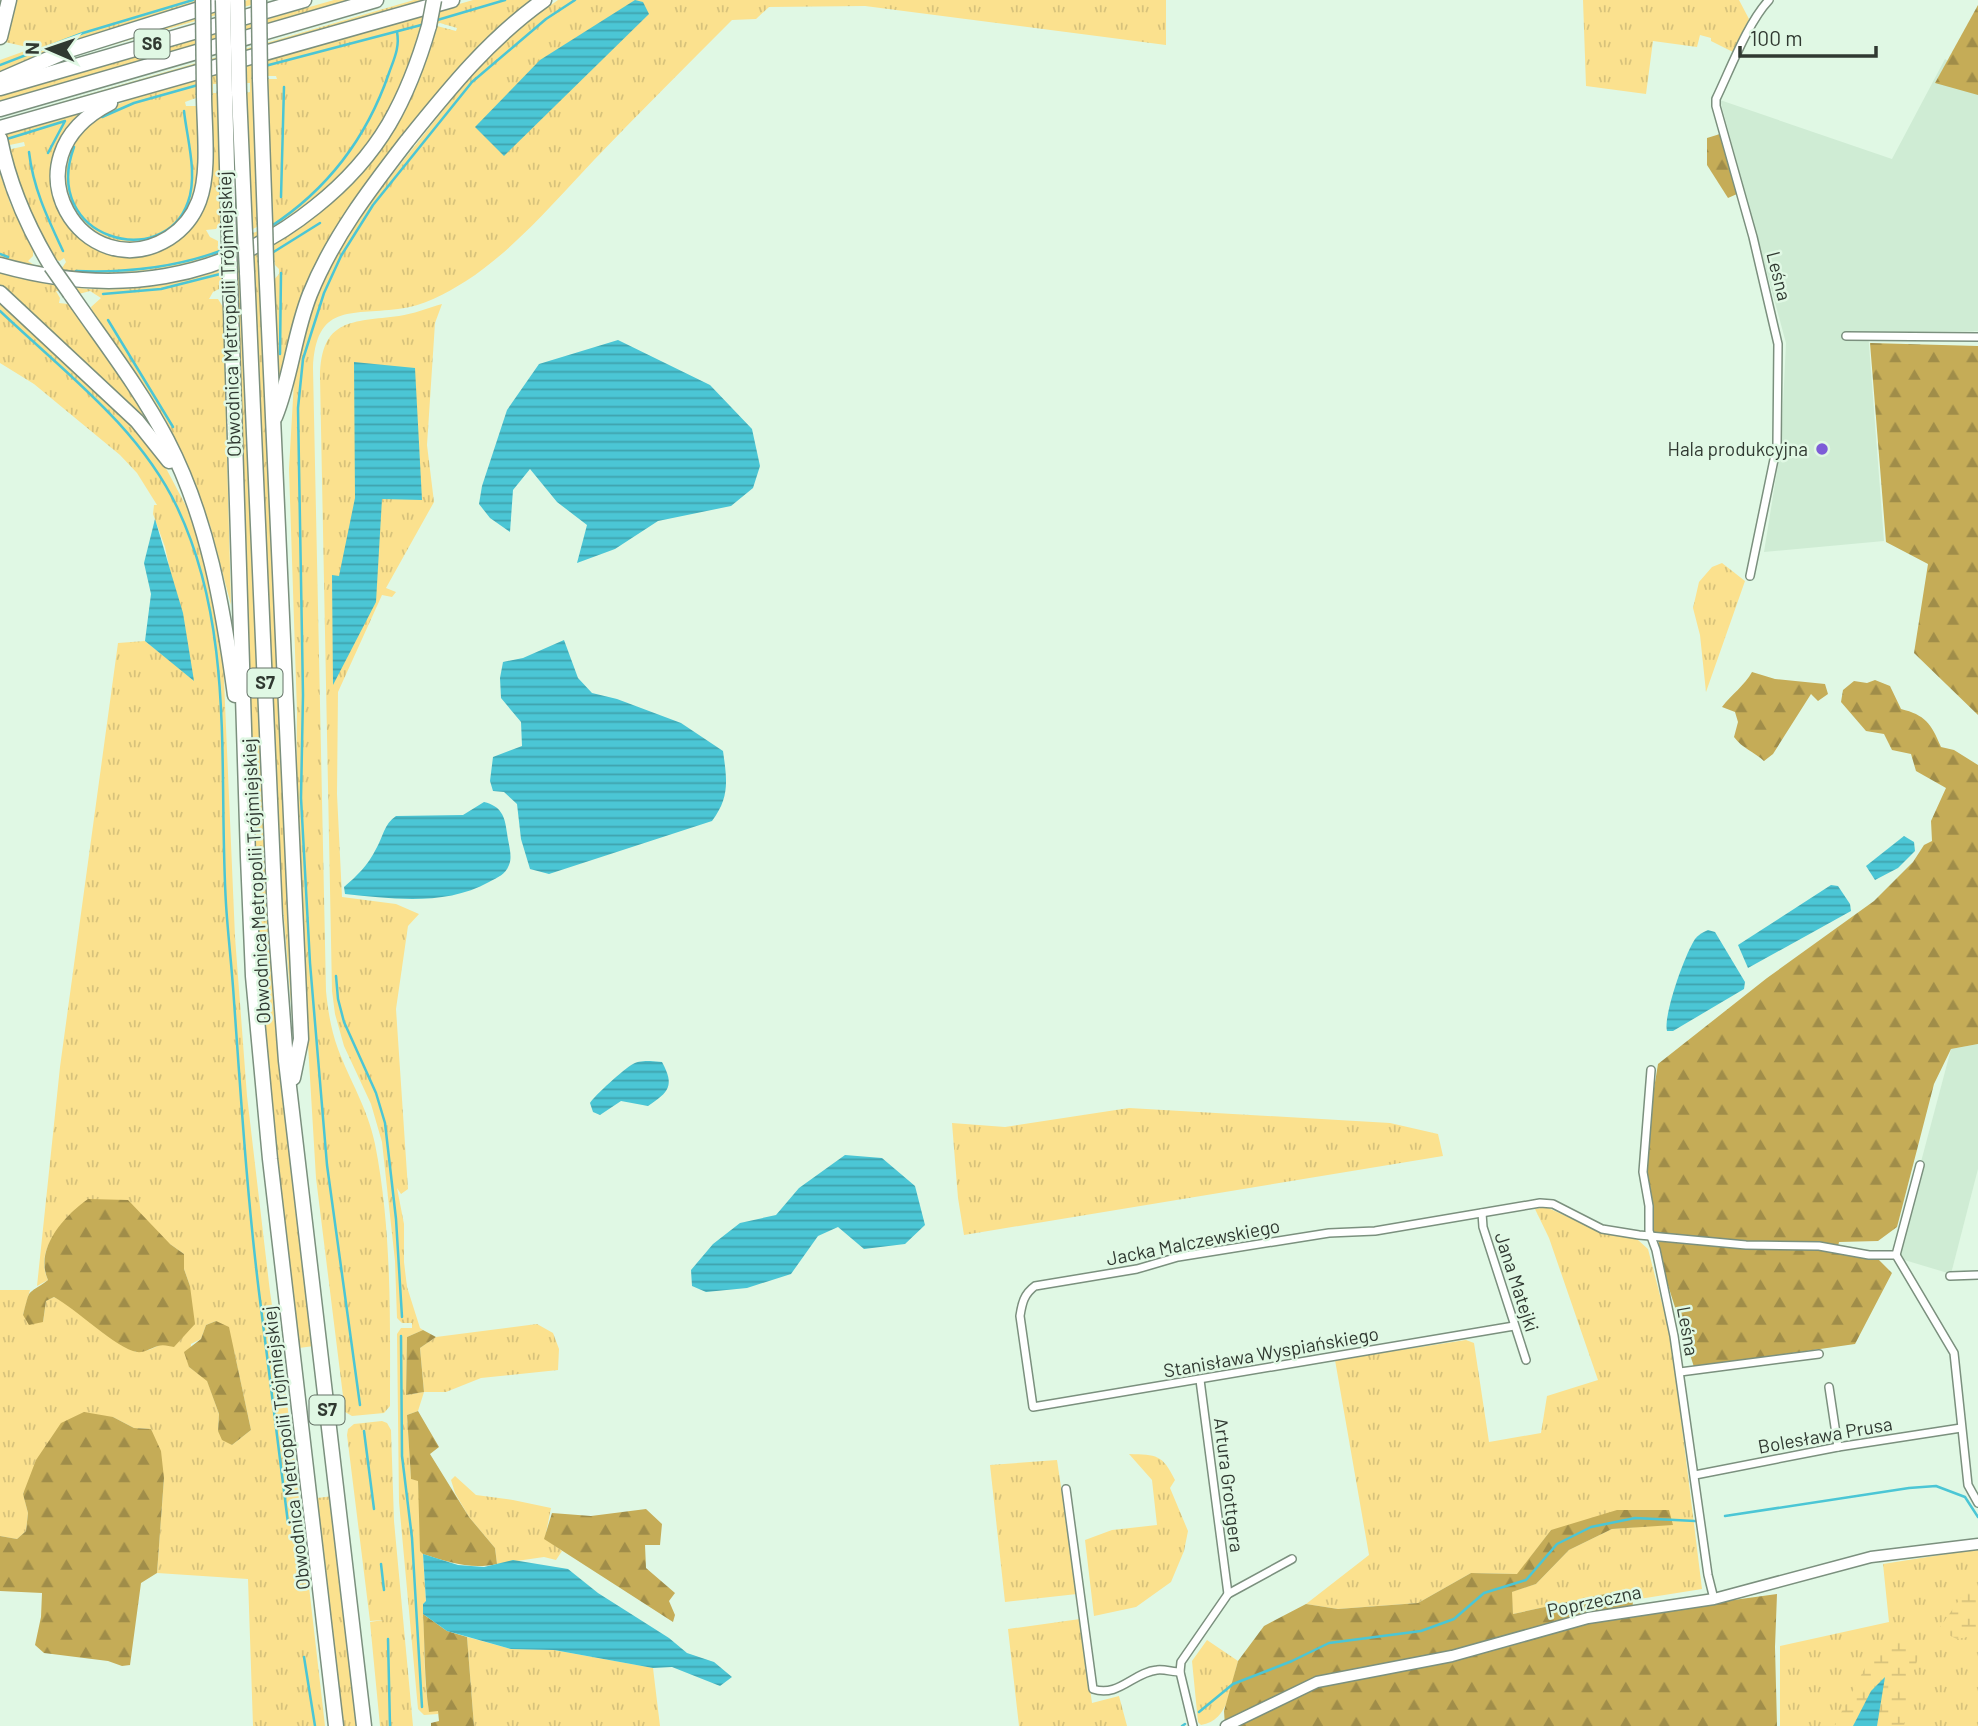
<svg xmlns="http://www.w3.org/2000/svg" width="1978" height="1726" font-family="Barlow,sans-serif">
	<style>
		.built { fill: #cfecd4 }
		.grass { fill: url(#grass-tufts); fill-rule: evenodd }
		.forest { fill: url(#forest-firs) }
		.wetland { fill: url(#wetland-marsh) }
		.water { fill: url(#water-rules) }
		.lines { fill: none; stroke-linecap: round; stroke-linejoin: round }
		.stream { stroke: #4bc6d5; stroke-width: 2.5 }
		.street-casing { stroke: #7b907e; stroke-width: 10 }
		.secondary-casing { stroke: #7b907e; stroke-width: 13 }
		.highway-casing { stroke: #7b907e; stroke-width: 17 }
		.street { stroke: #fff; stroke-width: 7 }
		.secondary { stroke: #fff; stroke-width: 10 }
		.highway { stroke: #fff; stroke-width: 14 }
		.highway-bridge-casing { stroke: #7b907e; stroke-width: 17; stroke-linecap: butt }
		.highway-bridge { stroke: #fff; stroke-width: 14 }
		.poi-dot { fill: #7d5cd7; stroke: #e0f8e4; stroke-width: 2.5 }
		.labels { text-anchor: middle; stroke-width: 5; stroke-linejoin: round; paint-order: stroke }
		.shield { fill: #e0f8e4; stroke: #657267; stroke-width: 2 }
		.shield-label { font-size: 18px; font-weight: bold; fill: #303931 }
		.street-label { font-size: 19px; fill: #303931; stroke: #e0f8e4 }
		.poi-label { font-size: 19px; fill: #303931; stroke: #e0f8e4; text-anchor: end }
	</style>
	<defs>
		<pattern id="grass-tufts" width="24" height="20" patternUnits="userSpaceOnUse" patternTransform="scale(1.75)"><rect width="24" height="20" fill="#fbe18e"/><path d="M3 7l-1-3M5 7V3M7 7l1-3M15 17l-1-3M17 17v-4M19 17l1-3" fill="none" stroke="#d7c27b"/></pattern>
		<pattern id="forest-firs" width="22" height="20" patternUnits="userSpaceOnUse" patternTransform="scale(1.75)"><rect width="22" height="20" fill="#c5ac57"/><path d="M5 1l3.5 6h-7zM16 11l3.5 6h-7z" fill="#a08d49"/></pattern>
		<pattern id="wetland-marsh" width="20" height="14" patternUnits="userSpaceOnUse" patternTransform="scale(1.75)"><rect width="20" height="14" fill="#fbe18e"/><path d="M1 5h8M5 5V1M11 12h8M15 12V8" fill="none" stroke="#d7c27b"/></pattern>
		<pattern id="water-rules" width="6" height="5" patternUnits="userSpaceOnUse" patternTransform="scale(1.75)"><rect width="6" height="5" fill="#4bc6d5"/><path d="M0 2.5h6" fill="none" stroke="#3fa2ad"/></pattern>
	</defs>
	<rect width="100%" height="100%" fill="#e0f8e4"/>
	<!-- built -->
	<g class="built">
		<path d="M1945 59 1978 80V331L1868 332 1884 541 1764 552 1781 446 1786 343 1720 100 1892 159Z"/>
		<path d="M1978 1044V1169L1951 1274 1901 1259 1897 1252 1951 1049Z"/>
	</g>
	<!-- grass -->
	<g class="grass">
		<path d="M14 0H211L0 74V60L25 51 27 47 5 42Z"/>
		<path d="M248 0H268L60 60 99 43Z"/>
		<path d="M334 0H348L0 101V96Z"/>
		<path d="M414 0H434L0 125V120Z"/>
		<path d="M473 0H535C483 38 445 85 406 135 365 186 327 236 303 297 294 319 288 341 284 364 282 374 281 387 277 395L272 282 279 274V269L275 265 274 258 263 263 294 1040 282 895 254 268 241 274 273 967 283 1081 314 1346 299 1348 268 1082 256 910 235 277 219 284V289L213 292 209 299H218L223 307 231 605 210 525 178 449 137 380 91 315 93 314 91 307 101 298 90 291 79 294 56 291 60 298 59 303 68 304 132 395 151 429 0 289V272C29 280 58 287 89 289 257 297 395 186 437 26L456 31 457 28 440 23 424 28C383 178 256 279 99 276 65 276 33 268 0 259V173L10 203 33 249V256L28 261 34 265 62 268 66 262 64 258 60 261 53 259C33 224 18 189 7 150L25 146 24 142 0 147V134L84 110C81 115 74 120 70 125 61 137 54 150 52 164 38 259 177 292 205 201 215 168 208 128 207 94L185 102 186 106H199C200 136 206 172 195 201 188 220 173 235 154 241 86 265 28 180 80 128 94 114 113 106 131 99ZM267 76H276L277 79H265L269 206H273V224L218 249V241L210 237 206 230 216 229 221 222 219 93H213V84L250 83V92L245 93 253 229 262 224 258 93H255V80Z"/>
		<path d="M558 0H1166V45L865 6 769 7 756 19 732 20C686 66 639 113 594 160 556 200 513 251 466 281 445 294 424 306 398 309 349 315 316 304 313 368L326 991C328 1011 331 1030 338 1049 350 1081 368 1109 375 1144 392 1230 390 1319 390 1406L384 1413 352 1416 345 1412 316 1178 303 961 296 799 297 712 289 469 294 381 306 329 316 298 336 255 368 205 471 75 523 25Z"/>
		<path d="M1583 0H1739L1749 19 1733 52 1711 41V38L1700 35 1697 47 1653 41 1646 94 1586 86Z"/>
		<path d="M0 300 123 414 159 455 186 506 195 528 212 593 223 657 235 937 247 1096 270 1292 291 1430 325 1726H253L248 1579 157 1573 164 1478 151 1429 134 1428 113 1417 23 1493 28 1513 26 1531 17 1539 0 1536V1290H30L23 1315 43 1322 46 1301 54 1297 66 1303 105 1334 136 1352 149 1350 160 1345 190 1286 184 1269V1254L170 1244 59 1229C47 1243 39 1261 48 1280L37 1286 60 1067 118 643 145 641 193 679 165 547 153 514 154 505H157L137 473 120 455 34 384 0 363ZM216 1321 234 1351 251 1430 232 1445 218 1431 219 1414 207 1380 189 1367 191 1344 201 1339 206 1325Z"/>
		<path d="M442 304 435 323 427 445 434 502 386 588 396 592 392 597 382 595 338 692 337 794 342 897 396 904 419 914 408 926 396 1009 408 1189 401 1194 397 1188 404 1224V1262L407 1287 420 1328 423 1330 407 1337 406 1395 424 1392 420 1348 436 1337 537 1324 553 1333 559 1349 558 1370 481 1378 446 1392H424L418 1411 407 1415 411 1479 418 1480 426 1602 423 1604C425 1640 423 1676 429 1711H438V1714L424 1715 418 1709 399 1502 397 1334 401 1328H412V1323H402L397 1318 395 1261 382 1142 371 1104 344 1046 335 1014 332 991 320 377C321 318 352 322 399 316 413 314 428 308 442 304Z"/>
		<path d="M1722 563 1745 581 1706 692 1700 635 1693 608 1699 582 1712 567Z"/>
		<path d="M1129 1108 1390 1123 1438 1134 1443 1156 964 1235 958 1198 952 1123 1005 1127Z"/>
		<path d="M1546 1207 1590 1227 1638 1240 1648 1249 1671 1338 1702 1589 1633 1600 1614 1592 1513 1614 1511 1592 1536 1584 1569 1550 1612 1529 1673 1524 1551 1530 1518 1574 1471 1573 1418 1603 1338 1609 1306 1604 1369 1555 1335 1360 1466 1340 1474 1343 1489 1442 1541 1433 1547 1396 1598 1380 1549 1238 1535 1209Z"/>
		<path d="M382 1421 387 1423 391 1430 394 1521 413 1726H380L370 1622 383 1620 370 1621 347 1435 348 1429 354 1424Z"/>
		<path d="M1129 1454C1157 1455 1162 1454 1175 1480L1170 1488 1188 1531 1184 1551 1171 1582 1136 1607 1094 1616 1085 1540 1112 1530 1157 1525 1152 1480Z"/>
		<path d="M1057 1460 1077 1594 1005 1602 990 1465Z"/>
		<path d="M455 1476 476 1495 513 1500 551 1508 545 1538 562 1551 556 1560 544 1557 497 1564 495 1548 469 1517 455 1493 451 1480Z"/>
		<path d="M333 1496 358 1726H343L317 1498Z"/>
		<path d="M1978 1549V1726H1780V1646L1889 1622 1883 1564Z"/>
		<path d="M1080 1619 1092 1703 1119 1696 1127 1726H1019L1008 1629Z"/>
		<path d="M467 1637 511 1649 554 1650 653 1668 660 1726H474Z"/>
		<path d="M1207 1640 1238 1661C1231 1684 1230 1721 1201 1725L1198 1722 1192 1661Z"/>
	</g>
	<!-- forest -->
	<g class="forest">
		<path d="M1978 5V95L1935 83Z"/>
		<path d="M1720 134 1737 194 1728 198 1707 165V138Z"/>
		<path d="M1870 343 1978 346V715L1914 653 1928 564 1886 542Z"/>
		<path d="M1752 672 1775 679 1825 684 1828 694 1818 701 1811 694 1773 754 1764 761C1754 752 1742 748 1734 737L1738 722 1735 712 1722 707C1731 695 1745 685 1752 672Z"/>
		<path d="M1875 680 1890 686 1901 709C1925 715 1931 723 1941 747L1954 750 1978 765V1044L1951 1049 1934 1084 1897 1227 1878 1241 1839 1242 1837 1251 1877 1258 1892 1273 1855 1344 1694 1367 1660 1260 1658 1232H1649C1635 1181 1650 1116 1658 1064L1767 978 1874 901 1913 862 1924 845 1932 841 1931 821 1946 788 1916 771 1911 754 1892 750 1884 734 1866 731 1841 702 1843 690 1854 681 1867 683Z"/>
		<path d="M88 1199 128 1200 170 1244 184 1254V1269L190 1286 195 1324 174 1347C169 1346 163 1344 158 1346 151 1348 144 1353 137 1352 117 1349 75 1308 54 1297L46 1301 43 1322 29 1325 23 1315C31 1286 25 1297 48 1280 34 1249 64 1216 88 1199Z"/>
		<path d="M216 1321 229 1327 251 1430 232 1445 222 1440 218 1431 219 1414 207 1381 189 1367 184 1352 201 1339 206 1325Z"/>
		<path d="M423 1330 436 1337 420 1348 424 1392 406 1395 407 1337Z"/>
		<path d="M418 1411 439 1447 430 1454 469 1517 495 1548 497 1564C471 1570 448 1562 423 1554L420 1551 418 1481 411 1479 407 1415Z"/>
		<path d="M84 1412 113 1417 134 1428 151 1429 161 1451 164 1478 157 1573 141 1583 130 1665 122 1666 108 1661 44 1653 35 1645 41 1617 42 1593 0 1591V1536L17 1539 26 1531 28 1513 23 1494 36 1460 61 1423Z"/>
		<path d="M646 1509 662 1524 660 1545H645L646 1568 675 1593 669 1601 675 1615 673 1622 544 1539 552 1513 591 1516Z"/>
		<path d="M1617 1510H1669L1673 1525 1612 1529 1569 1550 1536 1584 1512 1592 1513 1614 1614 1592 1633 1600 1632 1614 1777 1594 1775 1647 1777 1726H1225L1224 1711 1238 1661 1264 1626 1306 1604 1338 1609 1418 1603 1471 1573 1517 1574 1551 1530Z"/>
		<path d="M423 1614 447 1631 467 1637 474 1726H431V1723L439 1721 438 1711 429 1712C424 1679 425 1647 423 1614Z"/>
	</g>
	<!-- wetland -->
	<g class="wetland">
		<path d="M1978 1587V1635L1957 1639 1938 1630 1962 1596Z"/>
		<path d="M1891 1641 1907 1644 1919 1655 1908 1688 1904 1726H1834L1866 1666Z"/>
	</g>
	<!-- water -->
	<g class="water">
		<path d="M635 0 643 2 649 14 504 156 475 127 540 60Z"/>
		<path d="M618 340 710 385 752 429 760 466 753 488 731 506 658 521 615 549 577 563 587 525 557 502 530 469 513 490 510 532 490 518 479 504 482 486 507 410 539 364Z"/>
		<path d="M354 362 415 368 422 500 382 499 376 602 333 685 332 575 339 576 355 498Z"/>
		<path d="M155 519 183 613 194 681 145 641 151 594 144 563Z"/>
		<path d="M564 640 578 678 592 693 617 699 681 723 723 751C727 780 730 797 712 821L549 874 530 869 521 839 517 804 504 792 493 791 490 781 493 757 522 746 521 722 501 698 500 678 503 662 523 658Z"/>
		<path d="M484 802C501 806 505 816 507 833 508 843 513 856 509 865 505 875 498 877 489 882 446 906 393 899 345 894L344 887C357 876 368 865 376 849 383 837 384 824 396 816L463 815Z"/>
		<path d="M1904 836 1914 842 1915 851 1898 868 1875 880 1866 866Z"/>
		<path d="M1831 885 1838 886 1850 904 1851 911 1748 968 1738 945Z"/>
		<path d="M1708 930 1715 932 1745 982 1744 989 1673 1031H1667C1663 1015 1685 954 1695 939 1698 935 1703 932 1708 930Z"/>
		<path d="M650 1061 662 1062C675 1086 669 1092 648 1106L621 1101 600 1115 593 1112 590 1103C594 1096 625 1068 633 1064 638 1061 644 1061 650 1061Z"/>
		<path d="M845 1155 882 1158 915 1186 925 1225 905 1244 864 1249 838 1227 818 1236 791 1274 747 1288 706 1292 692 1286 691 1270 713 1244 740 1223 776 1215 799 1188Z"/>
		<path d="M423 1554 458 1565 484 1567 513 1560 568 1569 598 1593 669 1638 687 1653 714 1662 732 1677 720 1686 672 1667 653 1668 554 1650 511 1649 447 1631 423 1614V1604L426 1601Z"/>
		<path d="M1885 1677 1877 1726H1853L1871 1691Z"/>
	</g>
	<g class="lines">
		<!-- stream -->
		<g class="stream">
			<path d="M434 21 505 0"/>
			<path d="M0 65 83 33 193 0"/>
			<path d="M265 66 425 24"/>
			<path d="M102 117 134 103 198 85"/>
			<path d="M7 139 65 121 48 153"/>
			<path d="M74 147C40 239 164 272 188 202 198 174 187 139 184 111"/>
			<path d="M29 152C33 188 48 219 63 251"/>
			<path d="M281 197 284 87"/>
			<path d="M270 227C327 190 367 137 389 73 394 59 400 47 397 32"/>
			<path d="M272 253 320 223"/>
			<path d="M0 254 8 257"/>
			<path d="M76 271C127 273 175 268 223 250"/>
			<path d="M103 294 161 289 224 273"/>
			<path d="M0 311C63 371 139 427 177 507 236 631 218 771 226 904 228 936 232 968 234 1001 241 1098 247 1195 259 1292 268 1369 279 1446 288 1523"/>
			<path d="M108 320 173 427"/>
			<path d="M280 354 281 273"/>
			<path d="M336 976 338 999 344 1022 376 1093 385 1123 396 1219 402 1317"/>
			<path d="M401 1336 402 1456 412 1538 422 1707"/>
			<path d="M360 1405 327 1165 310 963 301 798 303 695 298 408 303 359 324 293 341 256 373 205 472 82 546 19 575 0"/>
			<path d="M364 1431 374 1509"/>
			<path d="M1725 1516 1909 1488 1936 1486 1965 1497 1978 1517"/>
			<path d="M381 1564 384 1590"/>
			<path d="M388 1639 390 1726"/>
			<path d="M304 1657 315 1726"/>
			<path d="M1199 1712 1233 1684 1292 1661 1329 1643 1421 1631 1454 1619 1484 1593 1526 1580 1557 1544 1591 1527 1635 1518 1695 1521"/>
			<path d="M1182 1726 1185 1724"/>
		</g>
		<defs>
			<g id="street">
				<path d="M1846 336 1978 337"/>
				<path d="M1750 576 1777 445 1778 344 1753 237 1716 106V99C1730 70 1748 22 1769 0"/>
				<path d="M1651 1070 1643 1172 1649 1206V1231L1656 1250 1674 1336 1708 1575 1714 1599"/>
				<path d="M1482 1213 1483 1227 1526 1360"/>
				<path d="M1896 1255 1954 1353 1968 1485 1978 1503"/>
				<path d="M1896 1255 1920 1165"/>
				<path d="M1950 1276 1978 1275"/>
				<path d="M1514 1326 1033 1407 1020 1316C1022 1303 1024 1294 1035 1286L1137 1269 1178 1257 1329 1233 1375 1231 1540 1203 1553 1204 1602 1229 1639 1235 1746 1245 1819 1246 1869 1255H1896"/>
				<path d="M1680 1372 1819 1354"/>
				<path d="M1200 1380 1228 1594"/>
				<path d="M1829 1387 1838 1447"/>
				<path d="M1695 1475 1838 1447 1961 1428"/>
				<path d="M1066 1489 1093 1689C1118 1698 1134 1672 1157 1670 1164 1669 1173 1672 1180 1672"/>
				<path d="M1193 1726 1180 1672 1181 1662 1228 1594 1292 1559"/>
			</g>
			<path id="secondary" d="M1226 1726 1317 1682 1452 1656 1588 1618 1714 1599 1871 1557 1978 1544"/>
			<g id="highway">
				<path d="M0 37 9 0"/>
				<path d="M260 79 265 223"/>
				<path d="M0 80 69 50 228 0"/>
				<path d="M0 88 304 0"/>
				<path d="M225 93 229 240"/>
				<path d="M239 93 245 233"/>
				<path d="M110 103C0 159 85 290 169 238 183 229 193 217 199 201 210 172 204 126 204 95"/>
				<path d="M0 109 376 0"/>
				<path d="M0 128 452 0"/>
				<path d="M0 139C9 185 27 226 51 266"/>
				<path d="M266 262 301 1039 293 1078"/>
				<path d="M0 265C113 297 222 282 315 207 344 184 370 156 389 124 407 93 419 61 429 26"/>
				<path d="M247 272 275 916 286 1061 364 1726"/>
				<path d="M230 279 248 857 253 976 270 1159 336 1726"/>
				<path d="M0 293 137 421 169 461"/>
				<path d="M70 293C103 341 140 388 167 440 208 519 223 607 235 695"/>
				<path d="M275 417C291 378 294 334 310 294 333 237 370 189 407 141 449 89 489 39 544 0"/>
			</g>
		</defs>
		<!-- street casing -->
		<use href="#street" class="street-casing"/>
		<!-- secondary casing -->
		<use href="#secondary" class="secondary-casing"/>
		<!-- highway casing -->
		<use href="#highway" class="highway-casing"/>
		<!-- street -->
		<use href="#street" class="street"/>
		<!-- secondary -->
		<use href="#secondary" class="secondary"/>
		<!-- highway -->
		<use href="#highway" class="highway"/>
		<defs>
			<g id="highway-bridge">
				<path d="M203 0 204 95"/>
				<path d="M223 0 225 93"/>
				<path d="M237 0 239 93"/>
				<path d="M259 0 260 79"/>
				<path d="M429 26 434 0"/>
				<path d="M265 223 266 262"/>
				<path d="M245 233 247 272"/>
				<path d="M229 240 230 279"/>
				<path d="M51 266 70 293"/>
			</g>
		</defs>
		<!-- highway-bridge casing -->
		<use href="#highway-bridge" class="highway-bridge-casing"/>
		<!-- highway-bridge -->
		<use href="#highway-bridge" class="highway-bridge"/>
	</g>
	<!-- markers -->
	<circle class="poi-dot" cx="1822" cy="449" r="7"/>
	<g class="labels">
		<!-- shield labels -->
		<g class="shield">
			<rect x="134.5" y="29.5" width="35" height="29" rx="5"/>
			<rect x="247.5" y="668.5" width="35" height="29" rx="5"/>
			<rect x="309.5" y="1395.5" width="35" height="29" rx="5"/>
		</g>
		<g class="shield-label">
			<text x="152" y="50">S6</text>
			<text x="265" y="689">S7</text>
			<text x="327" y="1416">S7</text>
		</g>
		<!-- street labels -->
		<g class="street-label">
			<text transform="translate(1779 276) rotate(76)" y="7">Leśna</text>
			<text transform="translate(229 314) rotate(-92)" y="7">Obwodnica Metropolii Trójmiejskiej</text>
			<text transform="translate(256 881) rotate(-93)" y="7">Obwodnica Metropolii Trójmiejskiej</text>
			<text transform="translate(1193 1242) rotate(-11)" y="7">Jacka Malczewskiego</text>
			<text transform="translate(1517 1282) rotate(72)" y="7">Jana Matejki</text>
			<text transform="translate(1688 1331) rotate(80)" y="7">Leśna</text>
			<text transform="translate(1271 1352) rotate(-10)" y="7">Stanisława Wyspiańskiego</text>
			<text transform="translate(1825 1435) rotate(-10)" y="7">Bolesława Prusa</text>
			<text transform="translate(286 1448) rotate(-97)" y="7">Obwodnica Metropolii Trójmiejskiej</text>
			<text transform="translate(1229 1485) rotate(83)" y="7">Artura Grottgera</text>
			<text transform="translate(1594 1601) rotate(-12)" y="7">Poprzeczna</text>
		</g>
		<!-- poi labels -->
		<g class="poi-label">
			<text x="1808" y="456">Hala produkcyjna</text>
		</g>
	</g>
	<!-- north arrow -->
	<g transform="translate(49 49) rotate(272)" stroke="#e0f8e4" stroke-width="5" paint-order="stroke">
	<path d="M0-5L12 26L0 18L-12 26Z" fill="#303931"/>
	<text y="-10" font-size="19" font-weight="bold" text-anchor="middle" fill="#303931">N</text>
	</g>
	<!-- scale -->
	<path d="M1740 46v10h136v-10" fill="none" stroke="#303931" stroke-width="3.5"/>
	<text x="1750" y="46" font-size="21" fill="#303931" stroke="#e0f8e4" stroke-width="5" paint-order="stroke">100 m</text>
</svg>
